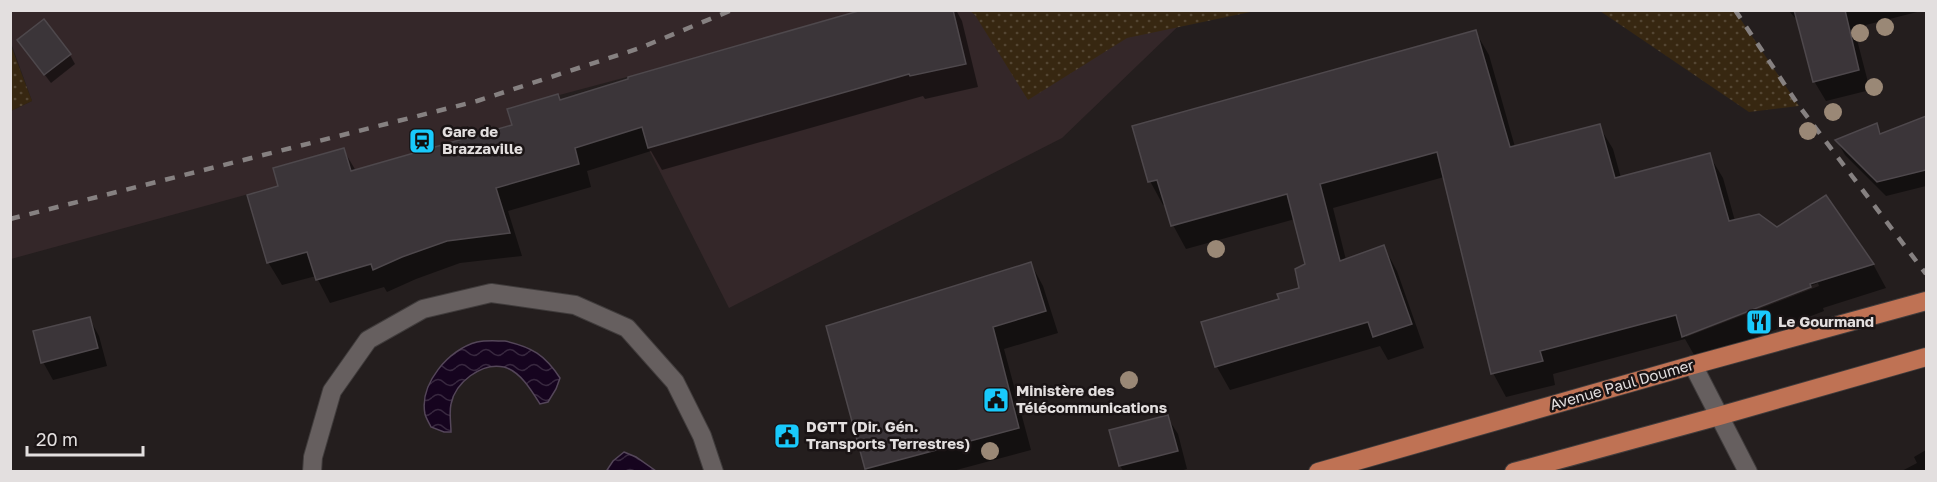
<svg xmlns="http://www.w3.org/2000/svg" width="1937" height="482" font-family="'Golos Text',sans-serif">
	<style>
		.built { fill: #342729 }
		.grass { fill: url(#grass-dots) }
		.water { fill: url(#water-waves); stroke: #544659; stroke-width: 1.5 }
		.shadow { fill: #0007; fill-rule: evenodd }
		.building { fill: #3b3539; stroke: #4e484c; stroke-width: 1.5 }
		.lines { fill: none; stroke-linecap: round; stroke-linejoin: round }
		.minor-casing { stroke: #403c3c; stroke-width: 20 }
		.major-casing { stroke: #403c3c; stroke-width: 20 }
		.minor { stroke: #665f5f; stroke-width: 18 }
		.major { stroke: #bf7254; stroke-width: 18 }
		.rail { stroke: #868181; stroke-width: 4.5; stroke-dasharray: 10 10; stroke-linecap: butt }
		.tree { fill: #9a8876 }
		.labels { text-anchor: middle; stroke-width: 5; stroke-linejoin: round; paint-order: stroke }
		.poi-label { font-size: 15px; font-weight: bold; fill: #e3dfdf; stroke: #1a1415; text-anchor: start }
		.street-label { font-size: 15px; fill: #e3dfdf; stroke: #1a1415 }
	</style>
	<defs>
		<pattern id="grass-dots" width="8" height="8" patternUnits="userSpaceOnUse" patternTransform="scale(1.5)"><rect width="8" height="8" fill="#372711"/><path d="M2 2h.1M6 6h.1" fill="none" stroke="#544633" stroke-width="1.8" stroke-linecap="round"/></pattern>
		<pattern id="water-waves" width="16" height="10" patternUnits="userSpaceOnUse" patternTransform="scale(1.5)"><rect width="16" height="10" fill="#16041f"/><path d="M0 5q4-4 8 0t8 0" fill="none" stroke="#38283f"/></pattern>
	</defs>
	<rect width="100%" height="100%" fill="#241e1e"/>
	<!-- built -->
	<path class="built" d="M11 10 1194 11 1062 138 729 308 648 148 627 77 507 109 512 125 351 171 344 148 273 168 278 186 11 259V111L32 101 11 43Z"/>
	<!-- grass -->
	<g class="grass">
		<path d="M970 11H1255L1127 38 1028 100 975 15Z"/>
		<path d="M1600 11H1735L1799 106 1749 112Z"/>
		<path d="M10 43 32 101 11 111H10Z"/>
	</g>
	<!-- water -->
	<g class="water">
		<path d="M505 341C532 347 545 355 560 378L556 389 548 402 540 404C532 391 520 371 504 367 481 362 455 383 451 404 449 413 451 424 451 432H444L431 427C429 423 426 418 425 414 419 384 449 349 477 342 486 340 496 341 505 341Z"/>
		<path d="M624 452 636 457 656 471 610 472 607 470 613 461Z"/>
	</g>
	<!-- shadow -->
	<g class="shadow">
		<path d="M894 10H956L962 21 978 87 925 99 923 96 662 170 651 151 587 171 591 187 508 211 522 256 460 263 416 279 387 292 384 287 330 303 316 276 282 285 268 262 280 187 343 149 356 171 513 126 558 96 561 101Z"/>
		<path d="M1788 10H1925L1854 28 1870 90 1826 101 1814 81 1798 21Z"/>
		<path d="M1475 31 1489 55 1515 147 1599 126 1613 149 1621 178 1709 155 1723 178 1735 221 1777 229 1826 197 1873 264 1886 288 1823 308 1824 311 1697 360 1685 339 1553 374 1555 385 1506 397 1493 373 1444 177 1333 208 1346 260 1384 247 1397 271 1424 348 1388 360 1380 346 1230 390 1217 367 1203 323 1281 300 1300 289 1306 264 1295 219 1186 249 1173 225 1166 205H1163L1150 181ZM1818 283 1819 286 1686 337V334Z"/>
		<path d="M19 41 70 55 75 64 51 83Z"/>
		<path d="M1926 118V186L1886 196 1845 155 1837 141 1877 125 1882 135Z"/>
		<path d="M1031 264 1043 286 1058 333 1004 349 1031 450 949 472H868L866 468Z"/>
		<path d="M89 318 99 336 107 366 53 380 43 362Z"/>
		<path d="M1167 417 1178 434 1187 469 1176 472H1124L1120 466 1111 431Z"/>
		<path d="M1926 450V472H1900L1917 463 1914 457Z"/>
	</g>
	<!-- building -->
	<g class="building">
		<path d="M862 10H953L966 64 910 76 909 74 648 148 642 127 575 148 579 164 496 188 510 233 447 241 402 257 373 270 371 264 316 280 307 252 267 263 247 195 278 186 273 168 344 148 351 171 512 125 507 109 558 94 560 100 628 79V77Z"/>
		<path d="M1794 10H1845L1859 70 1813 82Z"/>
		<path d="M44 19 71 54 44 75 17 40Z"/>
		<path d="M1476 30 1510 147 1600 124 1615 178 1710 153 1729 221 1759 214 1777 227 1826 195 1874 264 1810 284 1811 287 1682 337 1676 315 1540 351 1543 361 1491 374 1437 152 1320 184 1340 261 1384 245 1412 324 1373 337 1368 322 1215 367 1201 322 1279 299 1277 294 1299 288 1295 269 1305 264 1287 194 1171 226 1157 180 1148 182 1132 126Z"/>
		<path d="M1926 116V170L1877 182 1835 140 1877 123 1880 134Z"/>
		<path d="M1031 262 1046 311 993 327 1019 428 865 469 826 326Z"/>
		<path d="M90 317 98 348 41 363 33 331Z"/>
		<path d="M1168 415 1178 451 1119 466 1109 430Z"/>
	</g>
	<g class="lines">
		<defs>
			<g id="minor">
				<path d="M1693 365 1748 472"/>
				<path d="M312 472 313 457 332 391 368 340 423 309 491 293 575 305 627 328 675 382 702 436 714 472"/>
			</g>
			<g id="major">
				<path d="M1318 472 1693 365 1926 301"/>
				<path d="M1514 472 1719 416 1926 357"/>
			</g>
		</defs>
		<!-- minor casing -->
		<use href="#minor" class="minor-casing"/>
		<!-- major casing -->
		<use href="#major" class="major-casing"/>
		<!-- minor -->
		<use href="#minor" class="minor"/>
		<!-- major -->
		<use href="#major" class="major"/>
		<!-- rail -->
		<g class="rail">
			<path d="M1735 10 1799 106 1926 274"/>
			<path d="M10 219 477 101 640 48 732 10"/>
		</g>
	</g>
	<!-- trees -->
	<g class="tree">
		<circle cx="1885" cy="27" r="9"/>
		<circle cx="1860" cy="33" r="9"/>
		<circle cx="1874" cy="87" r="9"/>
		<circle cx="1833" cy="112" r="9"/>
		<circle cx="1808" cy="131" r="9"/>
		<circle cx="1216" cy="249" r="9"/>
		<circle cx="1129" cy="380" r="9"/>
		<circle cx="990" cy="451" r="9"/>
	</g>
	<!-- icons -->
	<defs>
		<symbol id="station-square" viewBox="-11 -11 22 22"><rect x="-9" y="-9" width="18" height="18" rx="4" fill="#19cafc" stroke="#1a1415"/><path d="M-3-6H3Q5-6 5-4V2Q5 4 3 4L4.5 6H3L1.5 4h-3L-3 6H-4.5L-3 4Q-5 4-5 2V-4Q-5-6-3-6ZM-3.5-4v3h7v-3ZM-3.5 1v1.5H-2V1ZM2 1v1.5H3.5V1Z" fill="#111"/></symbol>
		<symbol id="restaurant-square" viewBox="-11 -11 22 22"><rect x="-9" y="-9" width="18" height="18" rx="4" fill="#19cafc" stroke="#1a1415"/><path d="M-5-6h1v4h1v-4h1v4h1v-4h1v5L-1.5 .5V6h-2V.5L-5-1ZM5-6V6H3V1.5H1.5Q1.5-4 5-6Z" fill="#111"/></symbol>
		<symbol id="civic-square" viewBox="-11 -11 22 22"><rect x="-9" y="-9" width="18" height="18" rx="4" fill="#19cafc" stroke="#1a1415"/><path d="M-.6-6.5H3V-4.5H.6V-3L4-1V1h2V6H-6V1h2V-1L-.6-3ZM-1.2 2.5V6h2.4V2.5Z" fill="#111"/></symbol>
	</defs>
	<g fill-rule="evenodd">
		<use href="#station-square" x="407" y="126" width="30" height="30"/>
		<use href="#restaurant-square" x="1744" y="307" width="30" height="30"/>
		<use href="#civic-square" x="981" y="385" width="30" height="30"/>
		<use href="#civic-square" x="772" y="421" width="30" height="30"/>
	</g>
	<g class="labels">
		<!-- poi labels -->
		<g class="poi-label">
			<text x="442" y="137">Gare de<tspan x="442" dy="17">Brazzaville</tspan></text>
			<text x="1778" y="327">Le Gourmand</text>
			<text x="1016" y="396">Ministère des<tspan x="1016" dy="17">Télécommunications</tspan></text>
			<text x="806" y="432">DGTT (Dir. Gén.<tspan x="806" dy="17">Transports Terrestres)</tspan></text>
		</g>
		<!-- street labels -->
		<g class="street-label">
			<text transform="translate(1622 385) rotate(-16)" y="5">Avenue Paul Doumer</text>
		</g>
	</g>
	<!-- border -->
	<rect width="1937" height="482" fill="none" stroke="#e3dfdf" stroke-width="24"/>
	<!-- scale -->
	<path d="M27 446v9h116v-9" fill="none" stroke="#e3dfdf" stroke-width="3"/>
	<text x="36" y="446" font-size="18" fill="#e3dfdf" stroke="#1a1415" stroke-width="4.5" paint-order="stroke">20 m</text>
</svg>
